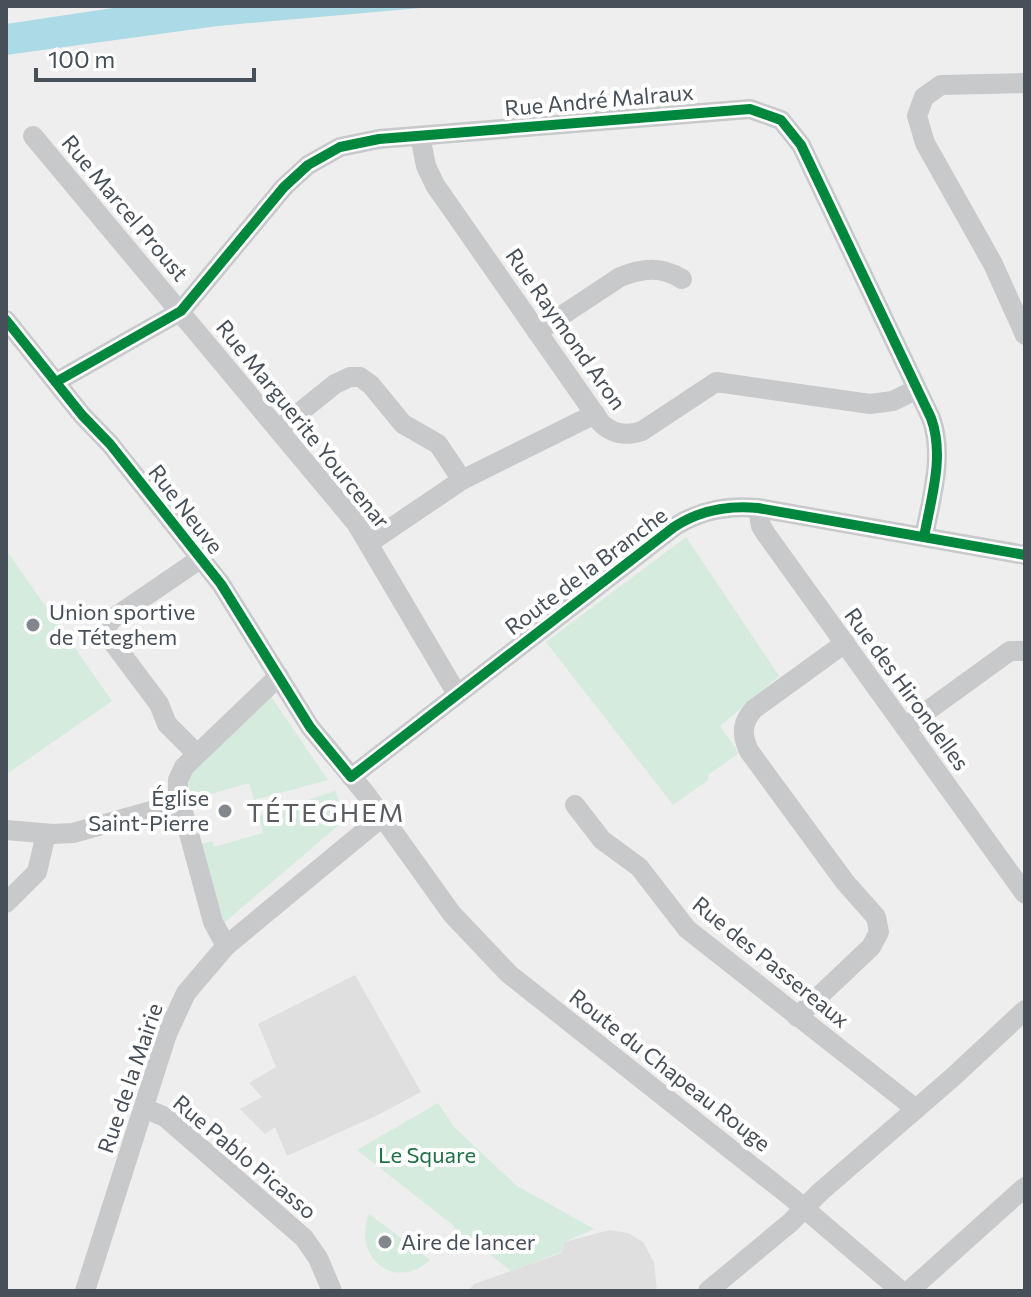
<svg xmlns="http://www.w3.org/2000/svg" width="1031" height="1297" font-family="Commissioner,sans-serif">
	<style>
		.education { fill: #e0dfdf }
		.green { fill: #d4ebdd }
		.water { fill: #acdae6 }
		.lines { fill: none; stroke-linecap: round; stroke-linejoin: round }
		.minor { stroke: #c8c9cb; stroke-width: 20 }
		.cycleway-casing { stroke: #fff; stroke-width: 15 }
		.cycleway { stroke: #00873e; stroke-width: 10 }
		.poi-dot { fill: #81878c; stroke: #fff; stroke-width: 3 }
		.labels { text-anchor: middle; stroke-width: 8; stroke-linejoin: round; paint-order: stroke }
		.street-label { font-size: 22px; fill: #475058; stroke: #fff }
		.poi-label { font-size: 22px; fill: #475058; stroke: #fff; text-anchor: start }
		.park-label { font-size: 22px; fill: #207148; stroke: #fff }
		.quarter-label { font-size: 26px; letter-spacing: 2px; fill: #5a5d61; stroke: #fff }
	</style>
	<rect width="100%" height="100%" fill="#eee"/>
	<!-- education -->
	<g class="education">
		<path d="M355 975 421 1092 378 1115 287 1156 275 1127 265 1134 240 1109 262 1097 249 1083 276 1067 258 1024Z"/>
		<path d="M610 1230 628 1233 643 1242 654 1262 657 1291H468L474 1284 561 1253 564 1242Z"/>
	</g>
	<!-- green -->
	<g class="green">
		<path d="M686 537 779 676 720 726 739 753 708 775V780L673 805 546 642Z"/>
		<path d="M6 550 112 701 8 773 6 770Z"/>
		<path d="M270 695 328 780 254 800 249 783 200 797 201 803 190 807 185 777Z"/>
		<path d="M335 791 347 818 225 922 222 917 201 844 212 841 214 847 263 833 259 816Z"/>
		<path d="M438 1103 455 1128 517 1186 594 1229 564 1242 561 1252 511 1271 464 1234 461 1236 453 1225 357 1150Z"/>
		<path d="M369 1214 430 1260C395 1292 352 1258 369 1214Z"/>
	</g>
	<!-- water -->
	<path class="water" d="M126 6H443L218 26 6 55V24Z"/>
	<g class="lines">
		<!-- minor -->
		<g class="minor">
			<path d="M1025 83 941 85 924 97 917 116 925 143 993 264 1025 335"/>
			<path d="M33 136 356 523 457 694"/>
			<path d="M420 136 426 166 435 185 601 423C613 435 627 436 642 431L716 382 870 404 893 401 917 389"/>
			<path d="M6 320 82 415 110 444 221 584 310 727 366 794 452 914 509 974 791 1197 901 1291"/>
			<path d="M537 332 620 277C642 268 662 266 682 279"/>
			<path d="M56 382 181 311 284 187 308 165 340 147 379 139 750 109 781 120 801 145 931 418C945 456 931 498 924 537"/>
			<path d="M279 429 335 384 350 377H360L371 385 403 424 438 444 462 480"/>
			<path d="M758 508 761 526 766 534 1025 894"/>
			<path d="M369 543 462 480 595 414"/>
			<path d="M905 727 1010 651H1025"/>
			<path d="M197 754 167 724 159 704 111 640 106 628 112 619 200 559"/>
			<path d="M351 777 674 527C700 510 728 505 758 508L1025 555"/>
			<path d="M575 805 602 840 639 867 687 929 916 1109"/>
			<path d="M6 830 53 834 73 833 180 803"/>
			<path d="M6 903 37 872 46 834"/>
			<path d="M226 946 213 922 178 793V780L184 767 279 676"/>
			<path d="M797 1017 871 947 879 932 876 917 845 882 749 751C741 734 742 722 754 709L845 643"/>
			<path d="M144 1108 165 1117 304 1238 318 1258 332 1291"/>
			<path d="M85 1291 167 1034 186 993 226 946 382 817"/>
			<path d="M708 1291 791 1222 819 1193 953 1077 1025 1010"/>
			<path d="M909 1291 1025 1187"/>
		</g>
		<defs>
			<g id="cycleway">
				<path d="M6 320 82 415 110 444 221 584 310 727 351 777 674 527C700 510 728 505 758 508L1025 555"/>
				<path d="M56 382 181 311 284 187 308 165 340 147 379 139 750 109 781 120 801 145 931 418C945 456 931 498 924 537"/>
			</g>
		</defs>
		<!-- cycleway casing -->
		<use href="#cycleway" class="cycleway-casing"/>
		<!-- cycleway -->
		<use href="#cycleway" class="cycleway"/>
	</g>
	<!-- markers -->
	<g class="poi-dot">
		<circle cx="33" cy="625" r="8"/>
		<circle cx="225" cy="811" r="8"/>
		<circle cx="385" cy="1242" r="8"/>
	</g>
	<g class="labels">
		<!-- street labels -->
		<g class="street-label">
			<text transform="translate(599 100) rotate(-5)" y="8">Rue André Malraux</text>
			<text transform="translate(125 208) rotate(50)" y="8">Rue Marcel Proust</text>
			<text transform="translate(566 329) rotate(55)" y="8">Rue Raymond Aron</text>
			<text transform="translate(303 424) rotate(51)" y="8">Rue Marguerite Yourcenar</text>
			<text transform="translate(186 509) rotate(52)" y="8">Rue Neuve</text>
			<text transform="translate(586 571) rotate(-37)" y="8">Route de la Branche</text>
			<text transform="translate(907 689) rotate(54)" y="8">Rue des Hirondelles</text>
			<text transform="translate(771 962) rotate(39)" y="8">Rue des Passereaux</text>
			<text transform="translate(670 1070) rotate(38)" y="8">Route du Chapeau Rouge</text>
			<text transform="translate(130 1078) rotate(-71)" y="8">Rue de la Mairie</text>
			<text transform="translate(245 1157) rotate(40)" y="8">Rue Pablo Picasso</text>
		</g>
		<!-- poi labels -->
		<g class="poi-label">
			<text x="49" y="620">Union sportive<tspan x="49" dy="25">de Téteghem</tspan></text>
			<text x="209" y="806" text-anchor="end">Église<tspan x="209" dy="25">Saint-Pierre</tspan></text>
			<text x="401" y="1250">Aire de lancer</text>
		</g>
		<!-- park labels -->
		<g class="park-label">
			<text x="427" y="1163">Le Square</text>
		</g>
		<!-- quarter labels -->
		<g class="quarter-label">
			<text x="326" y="822">TÉTEGHEM</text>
		</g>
	</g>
	<!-- border -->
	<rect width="1031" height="1297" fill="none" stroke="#475058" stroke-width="16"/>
	<!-- scale -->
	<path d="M36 68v12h218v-12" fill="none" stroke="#475058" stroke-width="4"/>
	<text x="48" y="68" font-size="24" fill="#475058" stroke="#ffffff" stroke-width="6" paint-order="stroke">100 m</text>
</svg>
